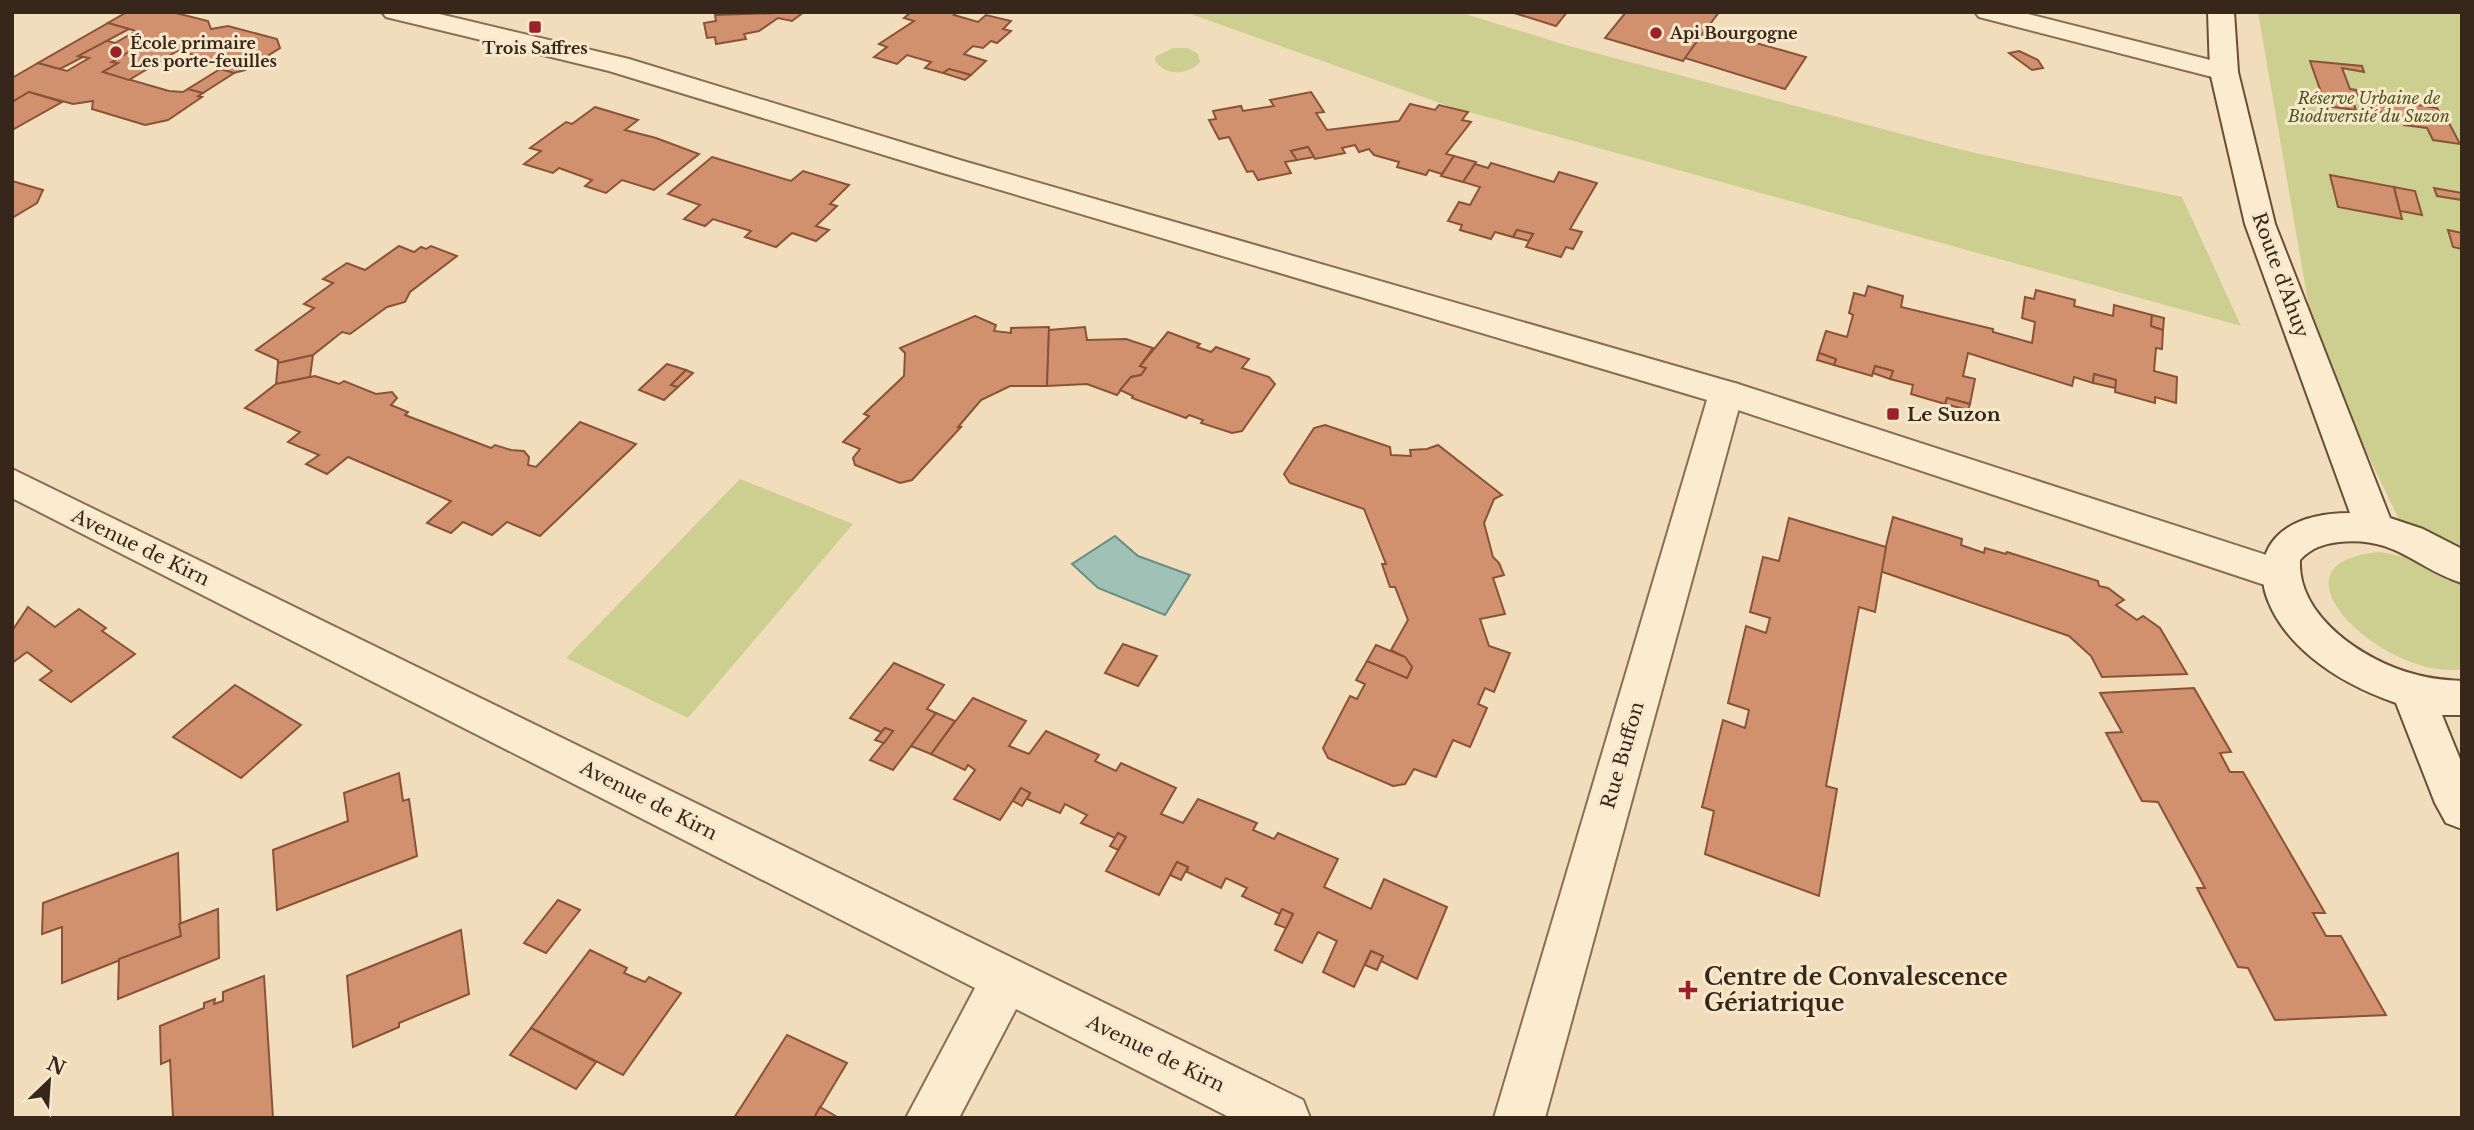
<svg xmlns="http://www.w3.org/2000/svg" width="2474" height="1130" font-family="'Libre Baskerville',serif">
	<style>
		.green { fill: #cccf8f }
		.water { fill: #a0c1b5; stroke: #678f83; stroke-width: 2 }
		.building { fill: #d2916e; stroke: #8a5338; stroke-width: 2 }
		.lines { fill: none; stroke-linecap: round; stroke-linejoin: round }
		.minor-casing { stroke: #896d54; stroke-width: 4 }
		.tertiary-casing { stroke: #896d54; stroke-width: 4 }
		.secondary-casing { stroke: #6b4e37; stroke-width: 4 }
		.minor { fill: #fbebcf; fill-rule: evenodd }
		.tertiary { fill: #fbebcf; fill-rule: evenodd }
		.secondary { fill: #fbebcf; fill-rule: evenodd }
		.poi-dot { fill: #9c2028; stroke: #f8e8cb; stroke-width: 2.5 }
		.labels { text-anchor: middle; stroke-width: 6; stroke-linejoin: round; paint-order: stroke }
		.far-poi-label { font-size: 16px; font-weight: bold; fill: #37261a; stroke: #f8e8cb; text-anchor: start }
		.far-park-label { font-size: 16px; font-style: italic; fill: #4b551f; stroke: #f8e8cb }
		.street-label { font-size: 19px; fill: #37261a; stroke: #f8e8cb }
		.poi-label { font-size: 19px; font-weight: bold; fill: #37261a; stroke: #f8e8cb; text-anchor: start }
		.near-poi-label { font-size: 23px; font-weight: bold; fill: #37261a; stroke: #f8e8cb; text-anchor: start }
	</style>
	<rect width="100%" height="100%" fill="#f1ddbb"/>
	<!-- green -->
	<g class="green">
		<path d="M1185 12H1459L1569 46 1962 150 2182 197 2241 326 1451 107Z"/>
		<path d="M2258 12H2462V565L2409 540 2316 348Z"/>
		<path d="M1173 48H1188L1198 54 1200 62C1189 75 1164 77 1155 60L1156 56Z"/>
		<path d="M740 479 853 524 688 718 566 658Z"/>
		<path d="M2380 552C2410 557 2437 566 2462 585V669C2388 682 2255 562 2380 552Z"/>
	</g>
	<!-- water -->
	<path class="water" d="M1115 536 1138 556 1190 575 1165 615 1098 588 1072 564Z"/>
	<!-- building -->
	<g class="building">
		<path d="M127 12H172L208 21 211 29 228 26 277 39 280 48 245 70 234 73 220 69 224 65 214 63 217 61 151 44 141 50 134 49 112 62 118 63 103 72 169 91 183 92 188 89 203 93 198 96 202 97 168 120 145 125 92 109 93 101 73 104 29 92 12 102V78L38 63 67 71 89 58 78 56 104 40 115 43 136 31 108 23Z"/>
		<path d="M804 12 792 21 778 18 759 31 744 34 746 39 716 44 715 37 707 38 704 23 716 21 715 15Z"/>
		<path d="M911 12H958L954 15 978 22 986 15 1011 21 1003 29 1011 31 997 43 991 41 983 48 973 46 964 54 986 61 971 75 949 69 943 73 925 68 931 62 907 55 897 64 874 57 887 47 879 44 914 21 904 18Z"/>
		<path d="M1511 12H1567L1556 26Z"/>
		<path d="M1626 12H1719L1683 61 1605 38Z"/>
		<path d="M108 23 129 29 78 56 83 57 60 69 38 63Z"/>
		<path d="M1706 29 1806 57 1785 89 1685 58Z"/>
		<path d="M151 44 177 51 129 80 103 72 118 63 112 62 134 49 141 50Z"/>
		<path d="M2019 51 2038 60 2043 68 2032 70 2009 53Z"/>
		<path d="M2310 61 2362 66 2364 72 2342 68 2350 89 2356 90 2358 96 2351 95 2356 110 2326 106Z"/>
		<path d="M220 69 234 73 203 93 188 89Z"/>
		<path d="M949 69 971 75 965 80 943 73Z"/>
		<path d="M29 92 62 102 12 130V102Z"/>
		<path d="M1311 92 1324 112 1316 113 1327 130 1399 121 1410 104 1435 110 1439 105 1468 112 1462 120 1471 122 1446 154 1454 156 1442 174 1429 170 1426 175 1397 167 1399 162 1374 155 1369 149 1359 152 1355 145 1342 148 1345 153 1315 159 1308 147 1291 151 1297 160 1285 162 1291 173 1258 180 1253 171 1247 172 1229 137 1219 139 1209 120 1216 119 1213 111 1241 106 1243 111 1274 106 1270 100Z"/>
		<path d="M2365 93 2386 96 2396 117 2372 109Z"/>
		<path d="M2386 96 2415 100 2418 105 2437 108 2442 116 2446 117 2460 144 2433 140 2427 128 2404 125 2401 117H2396Z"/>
		<path d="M595 107 638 120 625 130 656 138 699 154 654 190 622 180 606 193 585 186 592 180 559 168 553 173 524 164 541 151 530 148 566 122 572 124Z"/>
		<path d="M1308 147 1314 157 1297 160 1291 151Z"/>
		<path d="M1454 156 1476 162 1463 182 1441 176Z"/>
		<path d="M712 157 791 181 803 171 849 185 830 204 837 206 816 226 829 230 816 241 792 233 776 247 745 237 751 231 713 219 705 226 684 219 700 205 668 194Z"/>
		<path d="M1491 163 1554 182 1559 172 1597 183 1570 229 1582 232 1573 249 1566 247 1561 257 1526 247 1533 234 1517 230 1513 237 1495 232 1491 239 1460 230 1462 225 1448 221 1459 202 1470 205 1480 187 1463 182 1475 164 1488 168Z"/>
		<path d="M2330 175 2394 187 2402 219 2338 207Z"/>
		<path d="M12 181 43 190 37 203 12 218Z"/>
		<path d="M2394 187 2415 191 2422 215 2400 211Z"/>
		<path d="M2434 188 2462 193V200L2437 196Z"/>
		<path d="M1517 230 1533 234 1529 241 1513 237Z"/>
		<path d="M2448 230 2462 233V249L2453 247Z"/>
		<path d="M399 246 414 252 421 247 426 249 431 246 457 256 410 292 405 302 387 307 350 334 342 332 313 355 278 363V360L256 350 314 308 304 304 333 283 323 279 347 263 365 270Z"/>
		<path d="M1868 286 1903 296 1901 307 1993 329V332L2032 343 2035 322 2022 318 2025 297 2034 299 2036 290 2075 300 2074 306 2113 316 2114 305 2152 315 2151 326 2163 330 2162 349 2156 348 2154 371 2177 377 2176 403 2155 397V403L2115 392 2116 380 2094 374 2093 383 2074 377 2072 386 1968 353 1963 376 1975 379 1970 404 1947 398 1945 404 1911 394 1913 385 1890 379 1893 371 1875 366 1872 376 1834 365 1836 359 1819 353 1826 331 1847 337 1853 315 1849 313 1854 293 1865 296Z"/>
		<path d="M2152 315 2164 318 2163 330 2151 326Z"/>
		<path d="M975 316 996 325 994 331 1011 333V328L1049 327 1047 386H1010L981 400 958 427H961L912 480 900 483 855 465 853 458 860 449 843 442 869 416 864 414 904 376 905 353 900 348Z"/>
		<path d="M1085 327 1087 340 1126 339 1153 348 1140 366 1146 368 1141 375 1131 377 1117 395 1087 384 1047 386 1049 330Z"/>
		<path d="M1168 332 1200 344 1197 347 1211 352 1216 347 1249 359 1242 368 1269 377 1275 384 1242 431 1232 433 1201 423 1203 420 1189 415 1186 418 1132 398 1133 396 1120 390 1131 377 1141 375 1146 368 1140 366Z"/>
		<path d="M1819 353 1836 359 1834 365 1817 360Z"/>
		<path d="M313 355 310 377 276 384 278 363Z"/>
		<path d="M667 364 686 370 671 385 678 387 664 400 639 390Z"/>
		<path d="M1875 366 1893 371 1890 379 1873 373Z"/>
		<path d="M686 370 693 373 678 387 671 385Z"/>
		<path d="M2094 374 2116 380 2115 388 2093 383Z"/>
		<path d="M315 376 339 384 344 381 376 394 392 392 397 398 391 405 408 412 405 415 491 448 495 445 511 450 524 451 529 457 528 465 536 467 580 422 636 444 540 536 507 522 492 535 463 522 451 533 427 523 451 501 348 457 327 474 306 464 319 455 288 442 300 432 245 408 276 384Z"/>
		<path d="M1947 398 1970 404 1968 410 1945 404Z"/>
		<path d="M1325 425 1390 447 1391 455 1411 456 1410 450 1427 449 1438 445 1502 495 1494 499 1484 523 1493 557 1499 563 1504 575 1493 578 1505 614 1480 619 1489 646 1510 653 1494 692 1485 688 1478 704 1487 708 1470 747 1453 740 1436 777 1414 769 1405 784 1393 786 1328 758 1323 748 1350 696 1357 699 1365 684 1356 680 1367 661 1407 678 1412 667 1405 657 1391 650 1408 620 1395 587H1390L1382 564H1386L1364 509 1290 483 1284 474 1314 428Z"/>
		<path d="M1893 517 1962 539 1961 545 1984 553 1985 548 2006 554 2007 552 2098 581 2099 586 2108 588 2124 600 2116 605 2137 620 2143 616 2160 628 2187 674 2102 677 2091 656 2069 636 1880 571Z"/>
		<path d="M1789 518 1886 547 1875 612 1859 607 1826 786 1837 789 1819 896 1705 854 1714 811 1702 807 1723 720 1745 728 1749 710 1728 703 1746 626 1766 633 1770 618 1750 612 1763 557 1779 561Z"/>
		<path d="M28 607 55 627 79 609 106 628 102 631 135 654 71 702 40 680 52 671 27 652 12 663V631Z"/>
		<path d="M1123 644 1157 656 1138 686 1105 673Z"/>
		<path d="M1376 645 1405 657 1412 667 1407 678 1367 661Z"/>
		<path d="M894 663 944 685 927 709 936 713 893 770 870 760 893 731 885 728 881 732 850 718Z"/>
		<path d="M235 685 301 725 241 778 173 737Z"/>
		<path d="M2194 688 2231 752 2220 753 2230 772H2243L2325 913H2313L2326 936H2341L2386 1015 2275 1020 2248 968 2238 967 2197 888H2205L2158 802 2142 801 2106 733 2122 732 2100 693Z"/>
		<path d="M973 698 1026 721 1009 746 1029 754 1046 731 1099 755 1095 761 1116 771 1121 763 1176 788 1161 814 1183 823 1198 799 1257 823 1253 830 1274 839 1278 833 1338 859 1324 887 1371 909 1384 879 1447 907 1417 979 1381 961 1383 956 1371 951 1354 987 1323 972 1337 941 1318 932 1302 963 1275 950 1293 914 1282 909 1280 914 1242 896 1247 888 1226 878 1221 888 1187 872 1188 867 1177 862 1159 895 1106 871 1126 837 1118 833 1115 838 1081 823 1087 815 1065 804 1060 813 1027 799 1030 793 1021 788 1000 820 954 799 975 770 968 765 965 770 931 754Z"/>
		<path d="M936 713 955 721 931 754 911 746Z"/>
		<path d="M885 728 893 731 884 743 875 740Z"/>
		<path d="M399 773 403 801 409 799 417 856 277 910 273 850 348 821 344 793Z"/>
		<path d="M1021 788 1030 793 1022 806 1013 801Z"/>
		<path d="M1118 833 1126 837 1118 850 1110 846Z"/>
		<path d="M178 853 181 936 62 983V927L42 934 43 903Z"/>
		<path d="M1177 862 1188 867 1181 880 1170 875Z"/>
		<path d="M558 900 580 910 546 953 524 943Z"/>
		<path d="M218 909 219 958 118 999 119 959 181 936 179 924Z"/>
		<path d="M1282 909 1293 914 1286 928 1275 924Z"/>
		<path d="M461 930 469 994 399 1023V1027L353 1047 347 976Z"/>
		<path d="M590 950 627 968 624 973 645 982 649 977 681 993 623 1075 531 1028Z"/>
		<path d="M1371 951 1383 956 1377 970 1365 965Z"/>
		<path d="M264 976 273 1118 173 1117 170 1060 161 1064 160 1026 204 1008V1003L215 999 214 1004 223 1001V992Z"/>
		<path d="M531 1028 596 1062 576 1089 510 1055Z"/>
		<path d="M787 1035 847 1063 814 1118H734Z"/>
		<path d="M820 1107 839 1118H814Z"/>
	</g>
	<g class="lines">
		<defs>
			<g id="minor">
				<path d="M1975 12H2020L2234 66 2238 72 2234 78 2224 80 1979 17Z"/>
				<path d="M1726 381 1738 384 1743 393 1545 1118H1494L1709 393 1714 384Z"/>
				<path d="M12 469 1303 1100 1310 1118H1231L1016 1009 959 1118H906L975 988 12 498Z"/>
			</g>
			<path id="tertiary" d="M382 12H431L629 59 963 161 1738 384 2294 564 2299 575 2294 586 2280 590 1714 402 943 173 609 71 386 17Z"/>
			<path id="secondary" d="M2208 12H2234L2238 72 2275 224 2390 518 2423 529 2462 549V583C2415 568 2396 536 2339 542 2323 544 2311 548 2300 560 2297 617 2365 661 2414 674 2430 679 2445 680 2462 681V715H2442L2462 764V829L2446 823 2435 803 2396 703C2365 692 2336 678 2311 657 2240 598 2242 513 2350 513L2245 224 2210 72Z"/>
		</defs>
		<!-- minor casing -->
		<use href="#minor" class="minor-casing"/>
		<!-- tertiary casing -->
		<use href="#tertiary" class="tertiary-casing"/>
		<!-- secondary casing -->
		<use href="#secondary" class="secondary-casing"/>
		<!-- minor -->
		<use href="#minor" class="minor"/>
		<!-- tertiary -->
		<use href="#tertiary" class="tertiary"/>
		<!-- secondary -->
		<use href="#secondary" class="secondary"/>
	</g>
	<!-- markers -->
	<g class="poi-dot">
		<rect x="528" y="20" width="14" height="14" rx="3.5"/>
		<circle cx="1656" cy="33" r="7"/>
		<circle cx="116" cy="52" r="7"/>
		<rect x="1886" y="407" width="14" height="14" rx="3.5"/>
		<path d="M1684.5 979.5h7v7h7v7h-7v7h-7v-7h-7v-7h7z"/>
	</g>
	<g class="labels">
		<!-- far-poi labels -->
		<g class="far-poi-label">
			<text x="1670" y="39">Api Bourgogne</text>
			<text x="130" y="49">École primaire<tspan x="130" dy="18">Les porte-feuilles</tspan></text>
			<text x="535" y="54" text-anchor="middle">Trois Saffres</text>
		</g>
		<!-- far-park labels -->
		<g class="far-park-label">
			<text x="2369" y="104">Réserve Urbaine de<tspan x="2369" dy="18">Biodiversité du Suzon</tspan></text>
		</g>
		<!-- street labels -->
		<g class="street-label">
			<text transform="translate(2281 275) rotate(70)" y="7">Route d'Ahuy</text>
			<text transform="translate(141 547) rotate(26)" y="7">Avenue de Kirn</text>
			<text transform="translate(1622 755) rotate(-74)" y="7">Rue Buffon</text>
			<text transform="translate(649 800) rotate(27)" y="7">Avenue de Kirn</text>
			<text transform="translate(1156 1053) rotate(26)" y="7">Avenue de Kirn</text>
		</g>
		<!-- poi labels -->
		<g class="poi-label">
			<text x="1907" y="421">Le Suzon</text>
		</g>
		<!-- near-poi labels -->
		<g class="near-poi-label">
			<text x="1704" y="985">Centre de Convalescence<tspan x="1704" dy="26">Gériatrique</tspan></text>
		</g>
	</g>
	<!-- border -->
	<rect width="2474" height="1130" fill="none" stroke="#37261a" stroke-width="28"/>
	<!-- north arrow -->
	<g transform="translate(49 1081) rotate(25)" stroke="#f8e8cb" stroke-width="5" paint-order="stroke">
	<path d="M0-5L12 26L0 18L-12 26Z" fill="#37261a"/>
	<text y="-10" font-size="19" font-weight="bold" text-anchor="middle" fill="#37261a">N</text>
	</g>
</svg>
